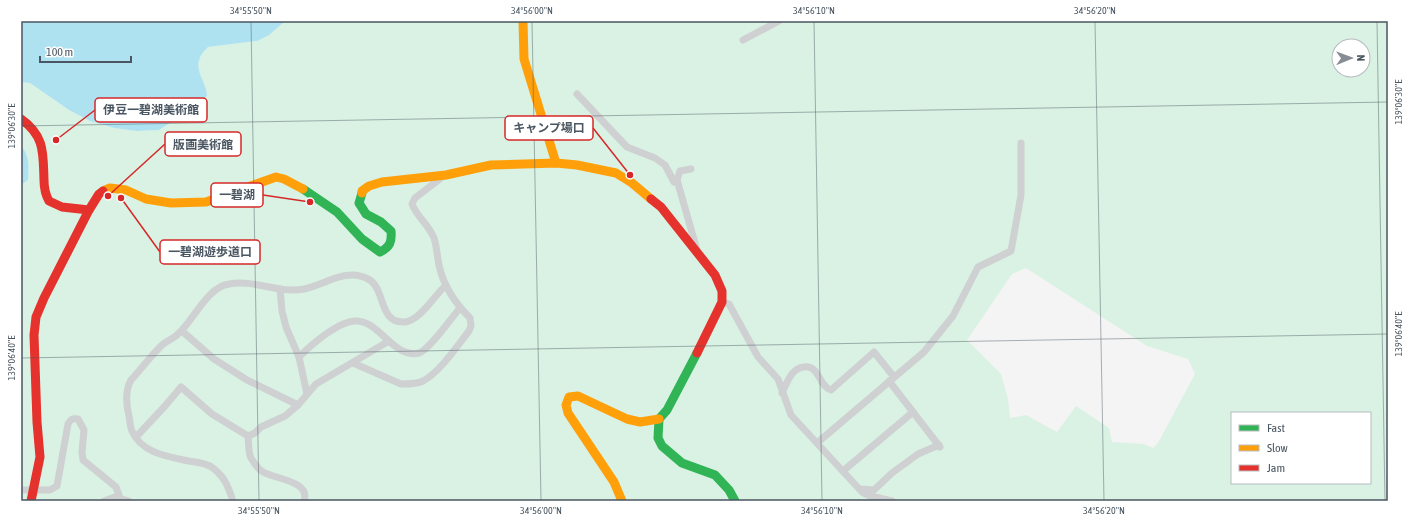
<svg xmlns="http://www.w3.org/2000/svg" width="1409" height="522" font-family="'Asap Condensed','Noto Sans JP',sans-serif">
	<style>
		.green { fill: #d9f2e3; fill-rule: evenodd }
		.water { fill: #aee2f0 }
		.lines { fill: none; stroke-linecap: round; stroke-linejoin: round }
		.street { stroke: #ced0d2; stroke-width: 7 }
		.fast { stroke: #30b455; stroke-width: 9 }
		.slow { stroke: #ff9f0a; stroke-width: 9 }
		.jam { stroke: #e5322d; stroke-width: 9 }
		.ticks { fill: none; stroke: #4a5661; stroke-width: 1; stroke-opacity: 0.45 }
		.leader { fill: none; stroke: #d62828; stroke-width: 1.5 }
		.callout-dot { fill: #d62828; stroke: #fff; stroke-width: 1.5 }
		.callout { fill: #fff; stroke: #d62828; stroke-width: 1.5 }
		.callout-label { font-size: 12px; text-anchor: middle; font-weight: bold; fill: #4a5661 }
		.neatline { fill: none; stroke: #4a5661; stroke-width: 1.5 }
		.ticks-label { font-size: 10px; text-anchor: middle; fill: #4a5661 }
	</style>
	<rect width="100%" height="100%" fill="#f4f4f4"/>
	<!-- green -->
	<path class="green" d="M285 21H1388V501H21V185L28 180C29 168 30 155 21 146V82L30 83 69 110 90 121 114 128 137 131 159 130 173 121H176L194 109 207 96C207 83 194 71 200 58 201 54 205 50 208 47L257 41ZM1339 46H1363V70H1339ZM1026 268 1147 346 1188 359 1195 374 1158 443 1153 448 1144 444 1112 442 1109 428 1076 406 1057 432 1026 415 1010 418 1008 399 1001 374 967 340 1012 274ZM1232 413H1370V483H1232Z"/>
	<!-- water -->
	<g class="water">
		<path d="M21 21H285L269 35 257 41 208 47C205 50 201 54 200 58 194 71 207 83 207 96L194 109 176 121H173L159 130 137 131 114 128 90 121 69 110 30 83 21 82Z"/>
		<path d="M21 146C30 155 29 169 28 180L21 185 22 154 21 153Z"/>
	</g>
	<g class="lines">
		<!-- street -->
		<g class="street">
			<path d="M743 40 779 21"/>
			<path d="M577 94 627 147 655 158 665 165 674 182 677 180"/>
			<path d="M691 169 680 171 677 180 697 250"/>
			<path d="M280 289 282 311 286 327 299 357 307 394"/>
			<path d="M722 302 729 304 758 357 778 379 791 415 862 492 870 496 892 501"/>
			<path d="M182 331 214 359 247 380 298 405"/>
			<path d="M299 357C311 345 340 319 358 321 381 323 394 359 419 353 429 350 452 317 460 308"/>
			<path d="M353 363 401 384C408 384 417 384 423 381 440 372 457 346 469 331L471 326 470 318C456 304 443 285 439 265 437 256 437 247 434 238 429 225 417 217 412 204L415 198 445 175"/>
			<path d="M889 381 940 447"/>
			<path d="M782 393C787 383 791 368 804 367 820 365 818 386 831 390L874 352 894 377"/>
			<path d="M248 436 255 433 261 427 285 416 298 405 316 384 389 341"/>
			<path d="M248 436C249 443 248 452 251 458 254 463 258 469 263 472 275 479 311 481 304 501"/>
			<path d="M136 437 165 406 181 387 212 414 248 436"/>
			<path d="M817 443 924 352 953 316 978 267 1011 251 1021 195V143"/>
			<path d="M843 471 913 412"/>
			<path d="M860 489 874 490 892 473 918 454 939 445"/>
			<path d="M21 490H50L57 486 68 424C71 419 72 418 78 419L84 430 82 452 83 460 116 487 120 498"/>
			<path d="M104 501 115 497 129 501"/>
			<path d="M233 501C228 486 224 475 210 466 204 463 196 462 189 461 169 457 141 453 132 431 130 427 130 421 129 416 126 404 125 391 131 380 141 369 150 357 161 346 166 341 173 339 178 334 194 320 207 287 229 284 254 279 279 294 304 289 324 285 347 267 368 279 386 288 378 323 404 322 419 322 435 295 446 285"/>
		</g>
		<!-- fast -->
		<g class="fast">
			<path d="M303 189 337 212 362 239 380 252C390 247 392 242 391 231L381 222 366 214 359 203 362 193"/>
			<path d="M697 353 667 410 659 419 658 438 662 446 682 463 715 475 729 490 735 501"/>
		</g>
		<!-- slow -->
		<g class="slow">
			<path d="M523 21 524 59 556 163"/>
			<path d="M103 191 110 188 126 190 146 199 171 203 206 202 276 177 284 179 303 189"/>
			<path d="M362 193V191L369 186 382 182 446 175 491 165 556 163 577 165 616 173 632 183 651 199"/>
			<path d="M622 501 614 482 568 413 566 405 569 397 578 396 627 419 640 422 659 419"/>
		</g>
		<!-- jam -->
		<g class="jam">
			<path d="M21 119C45 136 43 153 44 180 44 187 45 194 49 201L62 207 89 210"/>
			<path d="M651 199 661 207 715 275 722 291V302L697 353"/>
			<path d="M31 501 40 457 37 422 34 335 36 317 44 298 89 210 99 194 103 191"/>
		</g>
	</g>
	<!-- ticks -->
	<path class="ticks" d="M251 21 259 501M532 21 541 501M814 21 822 501M1095 21 1104 501M1377 21 1385 501M21 126 1388 102M21 358 1388 334"/>
	<!-- callouts -->
	<path class="leader" d="M56 140L95 110M630 175L593 128M108 196L165 144M310 202L263 195M121 198L160 252"/>
	<g class="callout-dot">
		<circle cx="56" cy="140" r="4"/>
		<circle cx="630" cy="175" r="4"/>
		<circle cx="108" cy="196" r="4"/>
		<circle cx="310" cy="202" r="4"/>
		<circle cx="121" cy="198" r="4"/>
	</g>
	<g class="callout">
		<rect x="95" y="98" width="112" height="24" rx="4"/>
		<rect x="505" y="116" width="88" height="24" rx="4"/>
		<rect x="165" y="132" width="76" height="24" rx="4"/>
		<rect x="211" y="183" width="52" height="24" rx="4"/>
		<rect x="160" y="240" width="100" height="24" rx="4"/>
	</g>
	<g class="callout-label">
		<text x="151" y="114">伊豆一碧湖美術館</text>
		<text x="549" y="132">キャンプ場口</text>
		<text x="203" y="149">版画美術館</text>
		<text x="237" y="199">一碧湖</text>
		<text x="210" y="256">一碧湖遊歩道口</text>
	</g>
	<!-- border -->
	<rect width="1409" height="522" fill="none" stroke="#ffffff" stroke-width="44"/>
	<!-- legend -->
	<rect x="1231" y="412" width="140" height="72" fill="#ffffff" stroke="#b7bbc0"/>
	<rect x="1239" y="425" width="20" height="6" fill="#30b455" stroke="#b7bbc0"/>
	<text x="1267" y="432" font-size="12" fill="#4a5661">Fast</text>
	<rect x="1239" y="445" width="20" height="6" fill="#ff9f0a" stroke="#b7bbc0"/>
	<text x="1267" y="452" font-size="12" fill="#4a5661">Slow</text>
	<rect x="1239" y="465" width="20" height="6" fill="#e5322d" stroke="#b7bbc0"/>
	<text x="1267" y="472" font-size="12" fill="#4a5661">Jam</text>
	<!-- north arrow -->
	<g transform="translate(1351 58) rotate(89)"><circle r="19" fill="#ffffff" stroke="#b7bbc0"/>
	<path d="M0-3L7 15L0 10L-7 15Z" fill="#868d94"/>
	<text y="-6" font-size="11" font-weight="bold" text-anchor="middle" fill="#4a5661">N</text>
	</g>
	<!-- scale -->
	<path d="M40 56v6h91v-6" fill="none" stroke="#4a5661" stroke-width="2"/>
	<text x="46" y="56" font-size="12" fill="#4a5661" stroke="#ffffff" stroke-width="3" paint-order="stroke">100 m</text>
	<rect x="22" y="22" width="1365" height="478" class="neatline"/>
	<g class="ticks-label">
		<text x="251" y="14">34°55'50"N</text>
		<text x="532" y="14">34°56'00"N</text>
		<text x="814" y="14">34°56'10"N</text>
		<text x="1095" y="14">34°56'20"N</text>
		<text transform="translate(1398 102) rotate(-90)" y="4">139°06'30"E</text>
		<text transform="translate(11 126) rotate(-90)" y="4">139°06'30"E</text>
		<text transform="translate(1398 334) rotate(-90)" y="4">139°06'40"E</text>
		<text transform="translate(11 358) rotate(-90)" y="4">139°06'40"E</text>
		<text x="259" y="514">34°55'50"N</text>
		<text x="541" y="514">34°56'00"N</text>
		<text x="822" y="514">34°56'10"N</text>
		<text x="1104" y="514">34°56'20"N</text>
	</g>
</svg>
